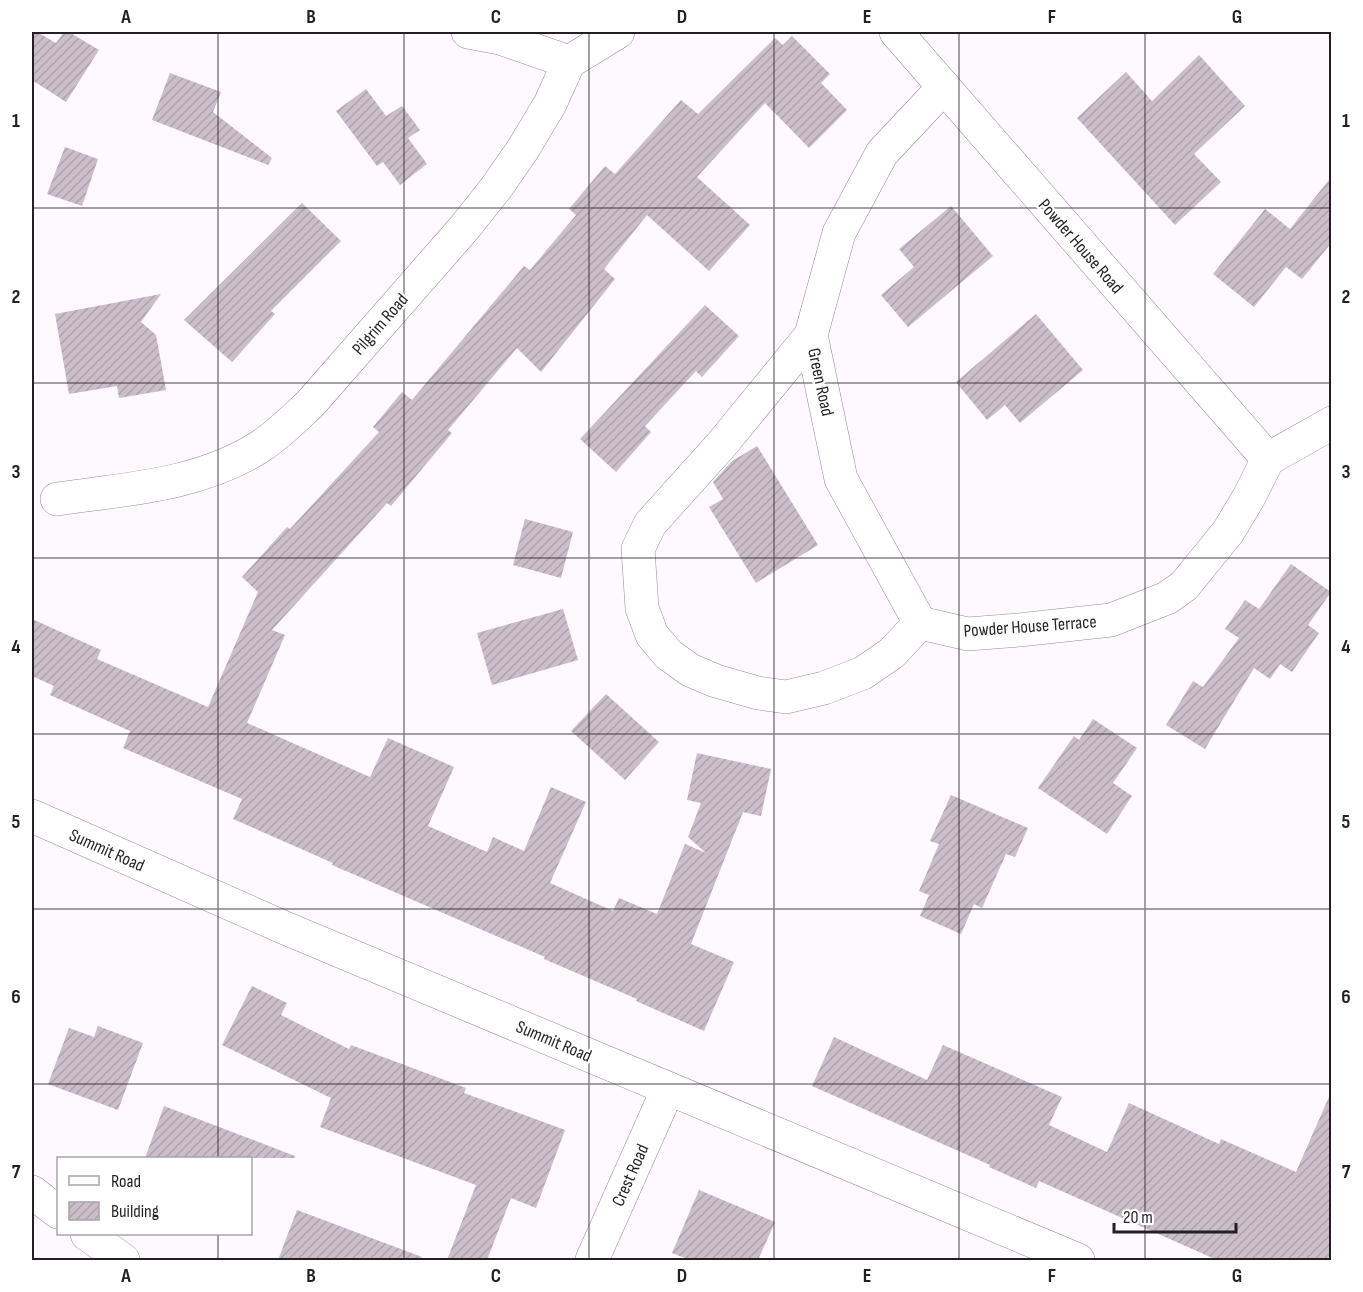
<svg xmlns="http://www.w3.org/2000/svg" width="1363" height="1292" font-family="'Sofia Sans Condensed',sans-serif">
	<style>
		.building { fill: url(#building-hatch) }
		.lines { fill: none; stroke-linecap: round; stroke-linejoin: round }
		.street-casing { stroke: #978b97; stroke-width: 34 }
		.street { stroke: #fff; stroke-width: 33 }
		.grid { fill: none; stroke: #231f23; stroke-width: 1.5; stroke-opacity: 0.55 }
		.labels { text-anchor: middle; stroke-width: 4.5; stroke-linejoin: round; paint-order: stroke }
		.street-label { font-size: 18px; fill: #231f23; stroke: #fff }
		.neatline { fill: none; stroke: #231f23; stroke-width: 2 }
		.grid-label { font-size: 20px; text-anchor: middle; font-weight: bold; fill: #231f23 }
	</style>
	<defs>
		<pattern id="building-hatch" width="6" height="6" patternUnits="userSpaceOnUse" patternTransform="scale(1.5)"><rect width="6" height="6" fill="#cbbdca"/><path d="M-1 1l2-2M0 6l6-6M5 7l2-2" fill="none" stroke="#aea2ad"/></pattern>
	</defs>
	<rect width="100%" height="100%" fill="#fef9ff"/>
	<!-- building -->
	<g class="building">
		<path d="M32 32H37L56 43 64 32H69L99 50 66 102 32 80Z"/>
		<path d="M792 36 830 74 821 83 847 110 809 148 765 103 697 177 750 225 709 271 647 215 604 269 615 279 541 372 517 348 448 430 452 433 391 506 387 503 272 630 285 635 247 723 370 777 388 738 454 767 428 826 487 852 493 837 524 851 551 787 586 802 550 883 613 911 619 898 657 914 685 844 706 853 688 837 701 803 687 800 697 753 771 769 761 816 743 812 691 944 734 962 704 1031 636 1001 637 999 544 959 545 957 332 865 333 863 233 819 242 799 123 748 130 731 50 695 54 686 32 676V619L101 650 97 659 208 707 258 592 242 577 287 527 290 529 379 432 373 427 402 392 412 400 524 266 530 270 576 215 569 209 605 166 615 174 681 100 698 114 775 38 783 45Z"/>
		<path d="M1199 55 1245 106 1194 154 1221 182 1175 225 1077 118 1126 72 1152 101Z"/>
		<path d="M170 73 221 92 213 112 272 158 268 165 152 120Z"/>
		<path d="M366 89 386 116 402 106 420 130 408 138 427 164 400 185 383 162 377 166 336 111Z"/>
		<path d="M65 147 98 159 82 206 47 194Z"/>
		<path d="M1332 176V242L1302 279 1286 267 1254 307 1213 274 1265 209 1290 229Z"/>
		<path d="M302 203 341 241 271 311 275 314 232 362 184 320Z"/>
		<path d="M951 206 993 256 908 327 881 295 914 267 899 249Z"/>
		<path d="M161 294 141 322 156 335 166 390 119 398 117 386 69 394 55 314Z"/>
		<path d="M705 305 739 336 702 377 696 371 645 426 651 432 616 472 580 439Z"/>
		<path d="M1036 314 1083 370 1020 423 1005 405 987 420 956 382Z"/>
		<path d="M757 446 818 545 756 583 709 507 723 499 713 482 732 461Z"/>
		<path d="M525 519 573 532 561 578 513 565Z"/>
		<path d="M1291 564 1331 592 1308 625 1319 633 1292 672 1280 664 1270 679 1254 668 1205 749 1166 725 1193 681 1203 687 1239 638 1225 629 1245 600 1259 609Z"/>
		<path d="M563 609 578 660 492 685 477 633Z"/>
		<path d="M606 694 659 742 625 780 571 731Z"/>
		<path d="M1093 719 1137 748 1113 783 1132 796 1107 834 1038 788 1074 736 1079 740Z"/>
		<path d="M951 795 1028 828 1015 857 1006 854 982 908 974 904 961 934 920 916 929 895 919 891 939 844 930 841Z"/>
		<path d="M252 986 287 1003 281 1015 349 1049 351 1045 466 1088 464 1093 565 1130 536 1208 511 1198 487 1260H447L476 1185 320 1127 331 1098 222 1045Z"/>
		<path d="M98 1026 143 1043 118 1110 48 1084 69 1028 94 1037Z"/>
		<path d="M834 1037 927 1080 943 1045 1062 1097 1049 1125 1107 1152 1129 1103 1219 1144 1221 1139 1296 1172 1332 1090V1260H1217L1039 1181 1036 1188 989 1167 990 1165 812 1086Z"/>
		<path d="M164 1106 295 1156V1158H145Z"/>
		<path d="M699 1190 775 1222 758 1260H690L672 1253Z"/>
		<path d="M297 1210 422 1257 421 1260H278Z"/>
	</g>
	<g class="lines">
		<defs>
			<g id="street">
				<path d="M468 32 500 38 569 62"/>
				<path d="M896 32 1268 459"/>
				<path d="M811 335 722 444 650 524 638 549 642 608 652 635 668 654 690 670 716 681 758 693 786 697 824 688 863 673 892 653 920 623 968 634 1019 630 1111 620 1167 598 1184 586 1228 532 1249 497 1268 459"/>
				<path d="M1268 459 1332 423"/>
				<path d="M57 499C127 489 201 485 261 446 279 434 294 419 310 404L465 227 496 188 523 149 550 104 569 62 618 32"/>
				<path d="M920 623 841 479 811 335 839 233 882 153 944 87"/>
				<path d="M32 816 285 928 1078 1260"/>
				<path d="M32 1192 58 1212"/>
				<path d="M87 1234 123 1260"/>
				<path d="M592 1260 668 1089"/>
			</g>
		</defs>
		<!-- street casing -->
		<use href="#street" class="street-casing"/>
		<!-- street -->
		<use href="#street" class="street"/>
	</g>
	<!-- grid -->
	<path class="grid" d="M218 32V1158M404 32V1260M589 32V1260M774 32V1260M959 32V1260M1145 32V1260M32 208H1332M32 383H1332M32 558H1332M32 734H1332M32 909H1332M32 1084H1332M218 1234V1260"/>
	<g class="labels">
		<!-- street labels -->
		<g class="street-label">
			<text transform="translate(1081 246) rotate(49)" y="6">Powder House Road</text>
			<text transform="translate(380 324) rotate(-49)" y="6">Pilgrim Road</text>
			<text transform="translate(821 382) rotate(78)" y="6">Green Road</text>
			<text transform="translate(1030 626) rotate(-4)" y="6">Powder House Terrace</text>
			<text transform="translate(107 850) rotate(24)" y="6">Summit Road</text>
			<text transform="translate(554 1041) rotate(23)" y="6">Summit Road</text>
			<text transform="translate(630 1175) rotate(-66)" y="6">Crest Road</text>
		</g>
	</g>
	<!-- border -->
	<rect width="1363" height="1292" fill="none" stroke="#ffffff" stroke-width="66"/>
	<!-- legend -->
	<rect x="57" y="1157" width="195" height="78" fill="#ffffff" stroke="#a7a5a7" stroke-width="1.5"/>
	<rect x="69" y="1176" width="30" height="9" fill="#ffffff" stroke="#a7a5a7" stroke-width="1.5"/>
	<text x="111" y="1187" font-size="18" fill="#231f23">Road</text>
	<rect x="69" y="1202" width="30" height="18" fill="url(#building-hatch)" stroke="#a7a5a7" stroke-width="1.5"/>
	<text x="111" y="1217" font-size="18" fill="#231f23">Building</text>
	<!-- scale -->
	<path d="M1114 1223v9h122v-9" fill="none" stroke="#231f23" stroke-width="3"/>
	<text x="1123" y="1223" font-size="18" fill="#231f23" stroke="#ffffff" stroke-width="4.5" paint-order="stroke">20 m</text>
	<rect x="33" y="33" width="1297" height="1226" class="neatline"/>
	<g class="grid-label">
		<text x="126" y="23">A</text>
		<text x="311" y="23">B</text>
		<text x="496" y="23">C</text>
		<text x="682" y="23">D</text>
		<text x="867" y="23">E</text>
		<text x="1052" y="23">F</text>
		<text x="1237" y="23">G</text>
		<text x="16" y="127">1</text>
		<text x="1346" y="127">1</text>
		<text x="16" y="303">2</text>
		<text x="1346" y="303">2</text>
		<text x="16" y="478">3</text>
		<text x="1346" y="478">3</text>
		<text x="16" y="653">4</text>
		<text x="1346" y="653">4</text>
		<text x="16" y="828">5</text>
		<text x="1346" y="828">5</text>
		<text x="16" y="1003">6</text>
		<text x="1346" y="1003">6</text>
		<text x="16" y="1178">7</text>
		<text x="1346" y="1178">7</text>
		<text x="126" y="1282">A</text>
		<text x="311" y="1282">B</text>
		<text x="496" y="1282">C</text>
		<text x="682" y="1282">D</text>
		<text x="867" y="1282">E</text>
		<text x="1052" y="1282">F</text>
		<text x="1237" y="1282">G</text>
	</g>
</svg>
